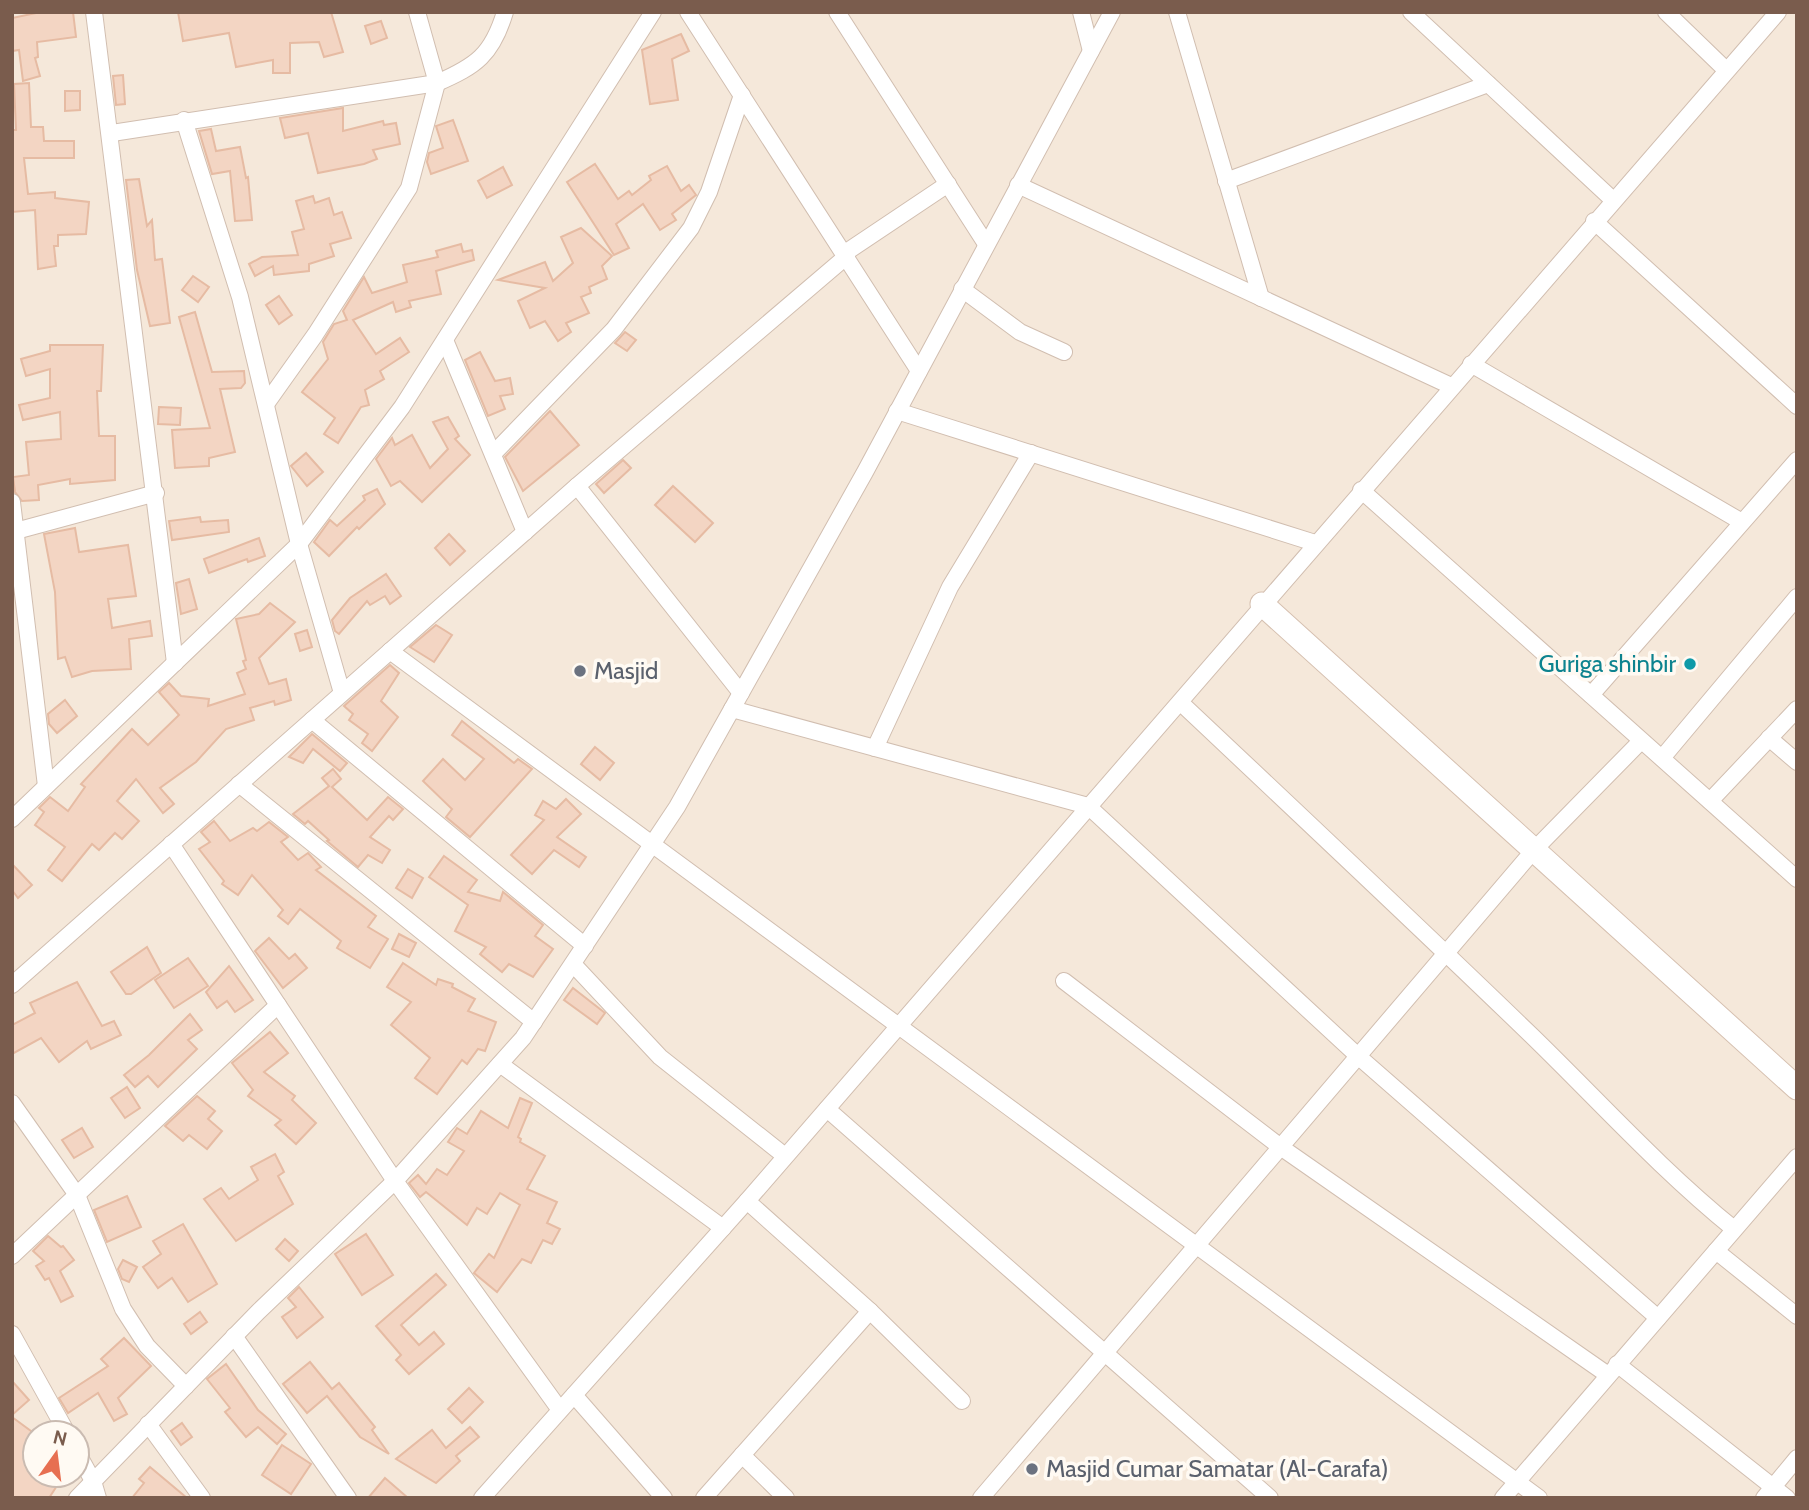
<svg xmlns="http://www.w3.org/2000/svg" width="1809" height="1510" font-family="Cabin,sans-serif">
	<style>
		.residential { fill: #f5e8da; fill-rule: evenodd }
		.building { fill: #f3d5c3; stroke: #e6bba3; stroke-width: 2 }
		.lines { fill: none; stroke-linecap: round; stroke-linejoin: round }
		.street-casing { stroke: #d1beb0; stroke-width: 18 }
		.secondary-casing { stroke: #d6c0b0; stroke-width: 25 }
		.street { stroke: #fff; stroke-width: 16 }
		.secondary { stroke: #fff; stroke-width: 23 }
		.culture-dot { fill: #0f9aa8; stroke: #fffaf3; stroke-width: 2.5 }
		.worship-dot { fill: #6b7280; stroke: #fffaf3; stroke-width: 2.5 }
		.labels { text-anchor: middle; stroke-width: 7; stroke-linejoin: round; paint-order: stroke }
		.culture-label { font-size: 24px; fill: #0d838f; stroke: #fffaf3; text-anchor: end }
		.worship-label { font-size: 24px; fill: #5b616d; stroke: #fffaf3; text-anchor: start }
	</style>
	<rect width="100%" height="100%" fill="#fdf6ec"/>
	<!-- residential -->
	<path class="residential" d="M12 12H1797V1498H12ZM35 1433H77V1475H35Z"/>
	<!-- building -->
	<g class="building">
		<path d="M41 12H73L76 37 37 42 38 57 35 58 40 76 23 81 19 50 12 51V18Z"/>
		<path d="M178 12H331L343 52 324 57 319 42 290 43V73H273V60L236 67 229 33 183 41Z"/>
		<path d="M381 21 387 38 371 44 365 26Z"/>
		<path d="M681 34 689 51 672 59 678 100 650 104 642 50Z"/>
		<path d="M123 75 125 104 116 105 113 76Z"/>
		<path d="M29 83 31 127H43L44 141H74V158H24L28 194 55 192V198L89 202 86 234 58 235V246H54L56 266 38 269 35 210 12 212V130H16L14 84Z"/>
		<path d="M65 91H80V110L65 111Z"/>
		<path d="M343 108V131L383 121 384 125 396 123 400 144 373 150 377 159 364 164 318 173 308 133 285 138 280 118Z"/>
		<path d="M453 120 468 161 431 174 427 162 429 153 443 148 436 126Z"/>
		<path d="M211 129 216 151 240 147 246 178 248 177 252 220 235 221 230 171 212 174 199 131Z"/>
		<path d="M595 164 618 199 629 191 632 195 651 180 649 176 667 166 681 191 689 185 696 195 672 214 676 220 660 230 643 204 616 224 629 248 614 255 567 182Z"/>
		<path d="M503 167 512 185 487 198 478 181Z"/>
		<path d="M139 179 147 226 152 220 155 260 162 259 170 323 150 326 137 270 126 180Z"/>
		<path d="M313 196 315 203 329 198 334 215 342 212 351 238 330 244 334 256 309 264V271L274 275 273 266 255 276 249 264 262 257 298 255 292 232 304 229 296 201Z"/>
		<path d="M581 228 612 256 602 266 607 279 589 287 591 293 581 297 589 313 566 323 571 332 558 341 545 321 530 328 518 301 545 288 498 280 545 262 553 281 573 263 561 237Z"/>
		<path d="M461 244 463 252 472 250 474 260 436 271 441 294 409 301 411 307 396 312 393 302 353 320 376 354 400 338 409 352 380 371 384 379 365 390 369 405 361 407 338 443 324 434 335 418 302 392 328 359 323 342 334 324 347 320 343 311 364 277 372 293 407 282 403 265 438 257 436 251Z"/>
		<path d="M193 276 209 287 198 302 182 290Z"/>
		<path d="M279 296 292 315 279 324 266 305Z"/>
		<path d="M195 312 212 372 244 371 245 383 241 388 220 389 235 452 209 458V466L175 468 172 430 210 428 179 317Z"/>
		<path d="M625 332 636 340 627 351 615 343Z"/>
		<path d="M50 345H103L101 391H97L99 436H115V480L70 484V479L38 485 39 500 22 501 15 492 13 477 29 475 26 442 61 439 60 412 23 420 19 405 50 398V369L26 376 21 359 50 351Z"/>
		<path d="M480 352 495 381 510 378 513 394 500 396 505 409 488 416 465 360Z"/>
		<path d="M159 407 181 408 180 425 158 424Z"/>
		<path d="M550 411 579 445 523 491 505 457Z"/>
		<path d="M448 417 459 436 455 439 470 455 422 502 400 481 391 486 376 459 392 438 395 445 412 435 430 468 448 449 433 422Z"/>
		<path d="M306 453 323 472 307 486 291 466Z"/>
		<path d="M623 460 631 468 604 493 596 484Z"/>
		<path d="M673 486 713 523 695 542 655 505Z"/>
		<path d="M377 489 385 504 359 529 357 527 329 556 314 542 330 520 337 526 365 500 363 496Z"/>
		<path d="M200 517 201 522 228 520 229 532 172 540 169 521Z"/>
		<path d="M75 528 79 552 128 545 136 596 108 599 112 628 150 621 152 636 129 639 131 669 92 671 72 677 65 657 58 659 55 592 44 534Z"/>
		<path d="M449 534 465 551 450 565 435 548Z"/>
		<path d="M259 538 265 556 248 562 247 559 209 573 204 559Z"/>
		<path d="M386 574 401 596 390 604 385 596 370 605 367 601 339 634 335 631 332 620 350 598Z"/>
		<path d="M189 579 197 609 181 614 176 583Z"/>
		<path d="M270 603 295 622 259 658 269 684 286 679 291 700 275 705 274 701 250 708 254 720 226 729 196 762 160 788 174 804 163 813 136 779 117 801 139 821 122 839 115 833 99 850 92 844 62 881 48 870 65 847 35 825 44 812 39 808 50 797 68 811 85 787 81 784 132 729 148 745 179 715 159 692 169 683 181 696 209 699 208 706 245 694 237 673 246 669 243 661 246 660 236 619 259 614Z"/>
		<path d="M436 625 452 635 434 662 410 647Z"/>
		<path d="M307 630 312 647 300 651 295 634Z"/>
		<path d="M390 665 399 673 381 701 398 717 372 751 362 743 368 734 349 720 353 714 344 706Z"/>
		<path d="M65 700 77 716 57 733 49 724 48 714Z"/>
		<path d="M462 721 514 763 518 759 532 769 470 837 446 817 452 809 423 781 443 759 465 780 484 759 452 735Z"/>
		<path d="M312 734 347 763 340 771 313 749 303 763 289 757Z"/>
		<path d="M595 747 614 763 600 780 581 764Z"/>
		<path d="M333 769 341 779 332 787 367 820 388 797 403 809 393 820 389 816 370 837 390 850 382 863 368 855 358 867 327 841 329 840 308 821 305 824 293 814 329 786 322 778Z"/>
		<path d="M566 799 581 814 557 837 586 857 579 867 554 850 532 874 511 855 544 820 535 815 543 801 556 809Z"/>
		<path d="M214 821 230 841 253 828 257 831 269 822 288 837 281 842 298 860 308 853 321 867 316 870 376 916 368 927 388 939 370 968 337 948 341 941 300 909 288 924 278 916 283 910 252 875 238 895 222 884 224 881 199 849 210 842 201 832Z"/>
		<path d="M444 856 477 880 468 892 500 901 503 892 543 925 535 936 553 949 533 977 509 964 502 972 480 954 486 947 455 931 468 905 429 877Z"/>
		<path d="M12 864 32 885 18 898 12 890Z"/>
		<path d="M408 869 423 878 412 898 396 888Z"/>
		<path d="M399 934 416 943 409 957 392 949Z"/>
		<path d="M269 938 289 959 295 954 307 968 283 988 255 951Z"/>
		<path d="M147 947 161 973 131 994H126L111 972Z"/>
		<path d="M188 958 208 986 174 1008 155 980Z"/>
		<path d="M403 963 436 985 438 979 453 984 452 987 475 999 468 1011 496 1022 485 1051 478 1049 467 1064 462 1060 437 1094 415 1078 430 1058 391 1025 411 1002 387 987Z"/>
		<path d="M229 966 253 1000 235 1012 227 1001 217 1008 206 992Z"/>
		<path d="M77 982 102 1026 114 1021 121 1035 91 1049 87 1041 59 1062 41 1038 12 1054V1025L35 1013 30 1003Z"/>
		<path d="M573 988 605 1013 597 1024 564 1000Z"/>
		<path d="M190 1014 202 1030 188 1040 197 1049 158 1087 148 1076 135 1087 124 1075 149 1055Z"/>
		<path d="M270 1032 288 1053 264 1072 295 1096 292 1100 316 1123 296 1144 275 1125 281 1120 248 1096 253 1090 232 1063Z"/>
		<path d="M127 1087 140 1108 125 1118 111 1098Z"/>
		<path d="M197 1096 215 1111 208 1119 222 1131 207 1149 189 1135 183 1141 165 1126Z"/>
		<path d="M520 1098 532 1103 518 1137 521 1139 520 1142 545 1156 527 1189 557 1202 547 1223 560 1229 552 1244 543 1240 531 1263 522 1259 497 1292 474 1273 489 1254 494 1258 520 1205 500 1193 487 1214 477 1208 467 1225 426 1192 420 1197 409 1183 418 1175 426 1184 437 1169 447 1175 464 1151 448 1142 457 1128 467 1134 481 1111 508 1128Z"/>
		<path d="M82 1128 93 1147 74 1158 62 1140Z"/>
		<path d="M275 1154 284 1172 278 1176 293 1204 236 1241 204 1199 221 1188 229 1199 258 1180 251 1167Z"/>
		<path d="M127 1196 141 1227 107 1242 94 1210Z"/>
		<path d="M183 1224 217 1284 188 1302 172 1278 158 1288 143 1267 161 1254 153 1241Z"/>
		<path d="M366 1234 393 1275 362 1295 335 1254Z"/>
		<path d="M48 1236 61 1247 63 1246 74 1260 60 1271 73 1296 61 1302 49 1278 45 1280 36 1266 44 1261 33 1251Z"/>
		<path d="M285 1239 298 1251 289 1261 276 1249Z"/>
		<path d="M123 1260 137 1267 129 1282 122 1279 118 1269Z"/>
		<path d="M436 1274 446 1285 401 1325 419 1345 434 1332 444 1344 409 1374 396 1360 401 1355 376 1326Z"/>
		<path d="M299 1287 323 1317 297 1338 282 1317 296 1307 288 1298Z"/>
		<path d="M200 1312 207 1322 191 1334 184 1324Z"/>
		<path d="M124 1338 151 1366 118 1398 127 1414 114 1421 98 1393 68 1413 59 1398 108 1366 101 1359Z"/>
		<path d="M310 1362 332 1389 339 1383 375 1427 372 1430 389 1454 360 1437 327 1396 307 1413 283 1384Z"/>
		<path d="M226 1364 258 1410 286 1434 277 1444 258 1427 246 1437 225 1412 230 1408 207 1379Z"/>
		<path d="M12 1381 29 1400 12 1415Z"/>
		<path d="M469 1388 483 1402 462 1423 448 1409Z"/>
		<path d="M12 1417 35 1434V1475H64L49 1498H12Z"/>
		<path d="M182 1423 192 1437 181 1445 171 1431Z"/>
		<path d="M470 1427 479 1437 456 1456 460 1461 436 1483 396 1459 432 1430 446 1448Z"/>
		<path d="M282 1445 311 1464 291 1494 262 1475Z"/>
		<path d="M150 1467 187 1498H132L144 1483 139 1479Z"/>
		<path d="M385 1478 408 1498H368Z"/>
	</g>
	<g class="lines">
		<defs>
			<g id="street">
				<path d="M94 12 175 663"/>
				<path d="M688 12 919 371"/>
				<path d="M837 12 986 244"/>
				<path d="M1081 12 1091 51"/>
				<path d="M1177 12 1261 298"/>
				<path d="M1411 12 1613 200"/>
				<path d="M1666 12 1726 70"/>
				<path d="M184 120 240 297 299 544 342 693"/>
				<path d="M112 133 437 83C476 66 492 55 505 12"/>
				<path d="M1226 181 1488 84"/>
				<path d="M1018 185 1451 386"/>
				<path d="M1594 221 1797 406"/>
				<path d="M845 253 948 184"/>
				<path d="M962 289 1020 332 1064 352"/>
				<path d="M445 340 525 532"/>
				<path d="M1471 364 1742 522"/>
				<path d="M266 404 315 335 409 188 437 83 417 12"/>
				<path d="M897 411 1315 543"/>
				<path d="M493 454 614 329 691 228 709 192 742 95"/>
				<path d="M577 486 741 693"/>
				<path d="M1361 490 1797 879"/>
				<path d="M12 502 46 786"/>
				<path d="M12 532 156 493"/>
				<path d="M390 651 1539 1498"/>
				<path d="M1591 695 1797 460"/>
				<path d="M1181 703C1298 813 1415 923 1531 1035 1598 1100 1661 1170 1734 1229"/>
				<path d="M732 709 1088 806 1359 1057 1658 1318"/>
				<path d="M312 720 585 946"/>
				<path d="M1769 738 1797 762"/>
				<path d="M875 748 950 587 1031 453"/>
				<path d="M1662 758 1797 597"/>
				<path d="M239 784 534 1022"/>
				<path d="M1710 801 1797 709"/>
				<path d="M12 819 299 544 402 407 653 12"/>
				<path d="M171 844 395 1181 560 1410"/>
				<path d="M573 964 660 1057 785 1156"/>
				<path d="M1064 981 1282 1148 1608 1375"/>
				<path d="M12 985 577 486 847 256"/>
				<path d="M500 1064 723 1228"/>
				<path d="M12 1103 77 1195 123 1309 147 1346 186 1386"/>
				<path d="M827 1109 1270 1498"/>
				<path d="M747 1201 870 1311 962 1401"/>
				<path d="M1716 1251 1797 1316"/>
				<path d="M12 1256 278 1005"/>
				<path d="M12 1334 67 1433"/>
				<path d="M234 1336 348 1498"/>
				<path d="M1617 1364 1787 1498"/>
				<path d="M574 1395 664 1498"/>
				<path d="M148 1424 202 1498"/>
				<path d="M77 1452 93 1481 98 1498"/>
				<path d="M742 1455 786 1498"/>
				<path d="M77 1498 258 1312 395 1181 523 1038 677 807 865 472 1112 12"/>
				<path d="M482 1498 747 1201 1778 12"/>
				<path d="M704 1498 870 1311"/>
				<path d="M981 1498 1534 850 1641 741"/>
				<path d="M1503 1498 1797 1157"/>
				<path d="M1764 1498 1797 1458"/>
			</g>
			<path id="secondary" d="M1262 604 1797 1088"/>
		</defs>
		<!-- street casing -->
		<use href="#street" class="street-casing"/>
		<!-- secondary casing -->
		<use href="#secondary" class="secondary-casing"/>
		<!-- street -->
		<use href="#street" class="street"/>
		<!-- secondary -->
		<use href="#secondary" class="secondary"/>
	</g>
	<!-- markers -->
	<circle class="culture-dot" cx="1690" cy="664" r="7"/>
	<g class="worship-dot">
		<circle cx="580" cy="671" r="7"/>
		<circle cx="1032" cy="1469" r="7"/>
	</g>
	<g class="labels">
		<!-- culture labels -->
		<g class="culture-label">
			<text x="1676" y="672">Guriga shinbir</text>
		</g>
		<!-- worship labels -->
		<g class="worship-label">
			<text x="594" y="679">Masjid</text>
			<text x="1046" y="1477">Masjid Cumar Samatar (Al-Carafa)</text>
		</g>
	</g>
	<!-- border -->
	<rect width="1809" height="1510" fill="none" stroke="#7a5c4d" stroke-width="28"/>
	<!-- north arrow -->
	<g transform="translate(56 1454) rotate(14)"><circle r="33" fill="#fffaf3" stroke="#cabbb1" stroke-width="2"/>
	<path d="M0-5L12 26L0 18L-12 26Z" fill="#e76f51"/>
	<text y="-10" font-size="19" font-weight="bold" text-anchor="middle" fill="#7a5c4d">N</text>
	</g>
</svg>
